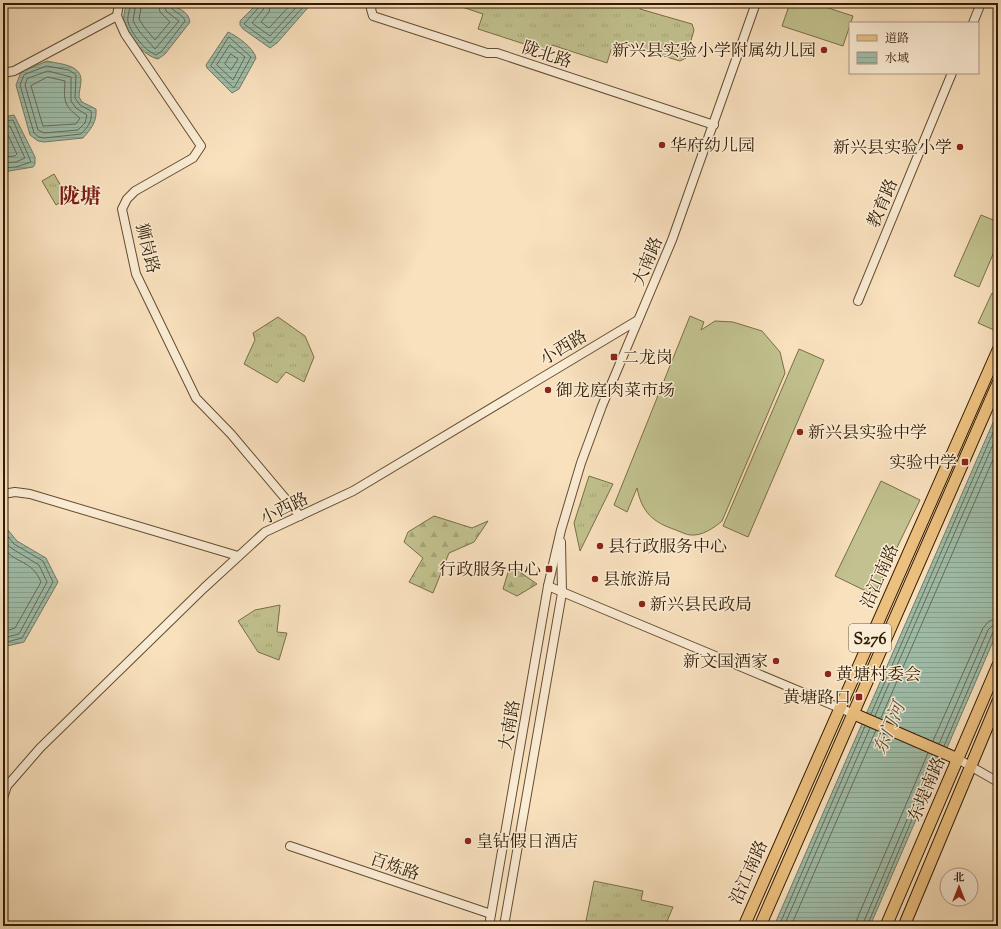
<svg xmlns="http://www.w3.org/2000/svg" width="1001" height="929" font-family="'Sorts Mill Goudy','Noto Serif SC',serif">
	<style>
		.grass { fill: url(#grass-tufts); stroke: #7a6e48 }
		.forest { fill: url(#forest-firs); stroke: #7a6e48 }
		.garden { fill: #c1c28f; stroke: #7a6e48 }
		.water { fill: url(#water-rules); stroke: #737d67 }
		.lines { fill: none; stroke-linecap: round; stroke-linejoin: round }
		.shore { stroke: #686c56; stroke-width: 1 }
		.minor-casing { stroke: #644c30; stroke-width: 10 }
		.major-casing { stroke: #321b00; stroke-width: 13 }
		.minor { stroke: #fbecd5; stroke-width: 8 }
		.major { stroke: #ecc07f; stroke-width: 11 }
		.poi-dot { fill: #8f2418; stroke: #fbecd5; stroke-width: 1.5 }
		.labels { text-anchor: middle; stroke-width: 3; stroke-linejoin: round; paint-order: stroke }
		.shield { fill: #fbecd5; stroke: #6e5a40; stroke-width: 1 }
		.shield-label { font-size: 16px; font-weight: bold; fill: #321b00 }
		.poi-label { font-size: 17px; fill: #321b00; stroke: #fbecd5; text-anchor: start }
		.street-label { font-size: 17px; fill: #321b00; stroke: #fbecd5 }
		.water-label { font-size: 18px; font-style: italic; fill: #58543c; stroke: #fbecd5 }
		.district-label { font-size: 21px; font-weight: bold; fill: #7a1f14; stroke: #fbecd5 }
	</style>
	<defs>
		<pattern id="grass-tufts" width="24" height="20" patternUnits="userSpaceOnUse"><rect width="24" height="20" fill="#c1c28f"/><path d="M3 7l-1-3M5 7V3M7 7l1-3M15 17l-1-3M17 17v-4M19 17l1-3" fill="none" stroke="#a6a67a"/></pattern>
		<pattern id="forest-firs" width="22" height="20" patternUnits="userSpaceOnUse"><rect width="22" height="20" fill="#c1c28f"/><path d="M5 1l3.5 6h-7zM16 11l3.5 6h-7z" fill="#a6a67a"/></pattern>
		<pattern id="water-rules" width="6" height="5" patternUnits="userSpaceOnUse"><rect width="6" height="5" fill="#9fbeab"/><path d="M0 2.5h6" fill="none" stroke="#89a391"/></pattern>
	</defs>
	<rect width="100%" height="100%" fill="#f9e1be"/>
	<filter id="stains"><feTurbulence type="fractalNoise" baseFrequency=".005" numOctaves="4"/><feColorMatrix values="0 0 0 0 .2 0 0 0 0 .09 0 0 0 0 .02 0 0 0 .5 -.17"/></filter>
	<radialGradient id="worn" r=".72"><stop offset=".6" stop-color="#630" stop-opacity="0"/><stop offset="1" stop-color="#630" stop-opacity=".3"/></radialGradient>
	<!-- grass -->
	<g class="grass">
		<path d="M450 3H642L640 9 692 24 694 30 686 58 680 61 620 43 612 47 607 63 552 45 549 52 478 29 483 14Z"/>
		<path d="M54 174 68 198 56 205 42 181Z"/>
		<path d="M278 317 305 336 314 357 304 382 286 372 277 383 244 364 255 340 253 333Z"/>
		<path d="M589 476 613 484 580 551 574 523Z"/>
		<path d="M280 605 277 632 287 633 279 660 258 652 238 621 255 610Z"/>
		<path d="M594 881 643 891 641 900 673 907 665 926H585Z"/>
	</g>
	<!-- forest -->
	<g class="forest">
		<path d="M434 516 472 528 488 521 474 542 449 553 433 593 409 582 423 558 404 542 408 532Z"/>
		<path d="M509 569 517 570 537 584 517 596 503 589Z"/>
	</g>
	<!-- garden -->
	<g class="garden">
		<path d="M790 3H813L853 16 843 46 782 26Z"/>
		<path d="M981 215 998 222V254L994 252 979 287 954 276Z"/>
		<path d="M992 293 998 296V321L994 330 978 323Z"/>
		<path d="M690 316 704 322 701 330 715 321 733 322 762 331 780 352 785 373 722 521C714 528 702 536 691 535 687 535 681 532 676 530 652 522 642 512 637 488L627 512 614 505Z"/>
		<path d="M799 349 824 360 748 537 723 526Z"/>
		<path d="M881 481 920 500 874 595 835 576Z"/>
	</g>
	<!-- water -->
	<g class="water">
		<path d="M127 3C144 3 187 0 190 22L165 54 158 59C144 56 127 36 124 22 123 16 125 8 127 3Z"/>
		<path d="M258 3H312L277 43 270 48 243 29 240 25V21Z"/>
		<path d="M228 32C237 36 254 48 256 58L239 89 232 93 207 68 206 65Z"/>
		<path d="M47 61C58 64 81 64 81 80 81 86 79 91 79 97L82 102 96 109C97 122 91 129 83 138L44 142 38 141 30 135 16 85 21 72Z"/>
		<path d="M14 115 35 157V164L33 167 3 172V117Z"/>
		<path d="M998 411V630L870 926H774Z"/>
		<path d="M3 524 17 541 46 558 58 582 24 642 3 647Z"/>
	</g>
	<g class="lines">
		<!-- shore -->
		<g class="shore">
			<path d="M131 3C130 9 127 16 128 22 131 33 145 51 156 55L162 51 185 21C183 13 170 12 169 3"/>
			<path d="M136 3 133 21 139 31 155 49 179 21 166 11 164 3"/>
			<path d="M142 3 139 19 144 27 155 40 170 22 160 12 158 3"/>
			<path d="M260 3 259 7 244 24 270 43 307 3"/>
			<path d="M265 3 263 10 252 23 270 36 300 3"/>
			<path d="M271 3 269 12 261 22 269 28 292 3"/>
			<path d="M229 37 251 57 234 88 211 66Z"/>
			<path d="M230 45 245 57 233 80 217 65Z"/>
			<path d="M231 54 238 59 231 70 225 64Z"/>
			<path d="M47 66 69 70 76 75 75 98 80 105 91 111C93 121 87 128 81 134L44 138 39 137 34 133 20 85 24 75Z"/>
			<path d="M48 71 71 77V101L76 108 87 115 85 123 78 130 44 133 38 130 25 85 27 79Z"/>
			<path d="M48 77 65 81C64 101 63 105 80 118L76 124 43 126 31 86Z"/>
			<path d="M3 121 13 120 31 162 16 167 3 168"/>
			<path d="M3 126H10L25 158 16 162 3 163"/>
			<path d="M3 132 7 133 17 154 15 156 3 157"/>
			<path d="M3 531 14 544 43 561 53 582 22 638 3 643"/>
			<path d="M3 539 11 548 39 565 47 582 19 634 3 638"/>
			<path d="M3 548C16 564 32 560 41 582L15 628 3 632"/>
			<path d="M871 714 998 421"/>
			<path d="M875 716 998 433"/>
			<path d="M881 718 998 448"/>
			<path d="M933 741 983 628 989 621 998 619"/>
			<path d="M939 744 988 630 992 626 998 625"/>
			<path d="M944 746 993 632 998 630"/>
			<path d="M779 926 865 726"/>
			<path d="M784 926 870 728"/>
			<path d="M791 926 876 730"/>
			<path d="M856 926 857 919 928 753"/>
			<path d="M862 926 934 756"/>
			<path d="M867 926 938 758"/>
		</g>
		<defs>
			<g id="minor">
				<path d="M119 3 117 16 125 34 201 146 193 158 135 191 127 199 122 209 136 274 196 398 231 434 300 516"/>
				<path d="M373 3 371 9 373 16 487 53H497L714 125"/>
				<path d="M973 23 981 3"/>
				<path d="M3 73 14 71 117 16"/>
				<path d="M858 301 952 73"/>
				<path d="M3 494 15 492 30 494 238 556"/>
				<path d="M548 586 854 714"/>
				<path d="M958 759 998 782"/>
				<path d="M3 798 7 786 40 748 204 588 265 532 353 491 638 320"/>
				<path d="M290 846 491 914"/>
				<path d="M489 926 548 586 561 530 581 463 602 406 672 240 756 3"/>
				<path d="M504 926 562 593 561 542"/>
			</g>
			<g id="major">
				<path d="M854 714 958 759"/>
				<path d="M744 926 998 350"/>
				<path d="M760 926 998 383"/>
				<path d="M886 926 998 665"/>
				<path d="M904 926 998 701"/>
			</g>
		</defs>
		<!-- minor casing -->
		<use href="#minor" class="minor-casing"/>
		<!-- major casing -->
		<use href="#major" class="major-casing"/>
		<!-- minor -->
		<use href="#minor" class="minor"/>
		<!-- major -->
		<use href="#major" class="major"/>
	</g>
	<!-- markers -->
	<g class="poi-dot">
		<circle cx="824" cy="50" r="4"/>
		<circle cx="662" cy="145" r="4"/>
		<circle cx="960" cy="147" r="4"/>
		<rect x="610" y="353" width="8" height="8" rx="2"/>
		<circle cx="548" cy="390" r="4"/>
		<circle cx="800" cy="432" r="4"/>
		<rect x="961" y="458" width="8" height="8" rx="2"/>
		<circle cx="600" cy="546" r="4"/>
		<rect x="545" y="565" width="8" height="8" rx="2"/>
		<circle cx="595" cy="579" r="4"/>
		<circle cx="642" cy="604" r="4"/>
		<circle cx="776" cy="661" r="4"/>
		<circle cx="828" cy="674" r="4"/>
		<rect x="855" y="693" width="8" height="8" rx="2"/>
		<circle cx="468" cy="841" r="4"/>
	</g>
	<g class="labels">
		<!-- shield labels -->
		<rect class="shield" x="849" y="624" width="42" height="28" rx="3"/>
		<g class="shield-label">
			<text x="870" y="644">S276</text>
		</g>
		<!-- poi labels -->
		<g class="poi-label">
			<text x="816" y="56" text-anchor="end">新兴县实验小学附属幼儿园</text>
			<text x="670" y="151">华府幼儿园</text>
			<text x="952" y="153" text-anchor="end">新兴县实验小学</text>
			<text x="622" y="363">二龙岗</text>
			<text x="556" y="396">御龙庭肉菜市场</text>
			<text x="808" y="438">新兴县实验中学</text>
			<text x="957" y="468" text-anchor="end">实验中学</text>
			<text x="608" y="552">县行政服务中心</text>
			<text x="541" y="575" text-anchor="end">行政服务中心</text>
			<text x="603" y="585">县旅游局</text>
			<text x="650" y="610">新兴县民政局</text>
			<text x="768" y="667" text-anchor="end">新文国酒家</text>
			<text x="836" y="680">黄塘村委会</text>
			<text x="851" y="703" text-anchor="end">黄塘路口</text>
			<text x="476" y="847">皇钻假日酒店</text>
		</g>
		<!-- street labels -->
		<g class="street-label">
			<text transform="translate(547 54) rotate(18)" y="6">陇北路</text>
			<text transform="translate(882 203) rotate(-67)" y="6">教育路</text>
			<text transform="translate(148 248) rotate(76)" y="6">狮岗路</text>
			<text transform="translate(647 261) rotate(-67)" y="6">大南路</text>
			<text transform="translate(563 347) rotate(-31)" y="6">小西路</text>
			<text transform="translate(284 508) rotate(-26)" y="6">小西路</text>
			<text transform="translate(879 576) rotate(-66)" y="6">沿江南路</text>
			<text transform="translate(509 725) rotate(-80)" y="6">大南路</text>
			<text transform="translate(926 789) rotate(-67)" y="6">东堤南路</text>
			<text transform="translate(395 866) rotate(19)" y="6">百炼路</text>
			<text transform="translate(748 872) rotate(-66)" y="6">沿江南路</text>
		</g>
		<!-- water labels -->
		<g class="water-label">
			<text transform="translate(889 728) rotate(-67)" y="6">东门河</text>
		</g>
		<!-- district labels -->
		<g class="district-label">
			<text x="80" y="203">陇塘</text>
		</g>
	</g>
	<!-- margin -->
	<rect width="1001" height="929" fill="none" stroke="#f9e1be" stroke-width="16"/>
	<rect x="4" y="4" width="993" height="921" fill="none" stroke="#321b00" stroke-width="2"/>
	<rect x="8" y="8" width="985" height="913" fill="none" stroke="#321b00"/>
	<!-- legend -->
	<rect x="849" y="22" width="130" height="52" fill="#fbecd5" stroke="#ab9880"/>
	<rect x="857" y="35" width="20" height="6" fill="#ecc07f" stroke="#ab9880"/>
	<text x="885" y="42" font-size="12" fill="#321b00">道路</text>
	<rect x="857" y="52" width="20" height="12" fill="url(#water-rules)" stroke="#ab9880"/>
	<text x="885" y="62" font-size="12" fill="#321b00">水域</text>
	<!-- north arrow -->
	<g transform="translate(959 887)"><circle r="19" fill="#fbecd5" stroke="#ab9880"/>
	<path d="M0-3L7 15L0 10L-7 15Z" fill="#8f2418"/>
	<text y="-6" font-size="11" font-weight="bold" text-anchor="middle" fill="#321b00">北</text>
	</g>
	<rect width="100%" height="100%" filter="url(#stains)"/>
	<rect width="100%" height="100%" fill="url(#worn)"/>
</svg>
